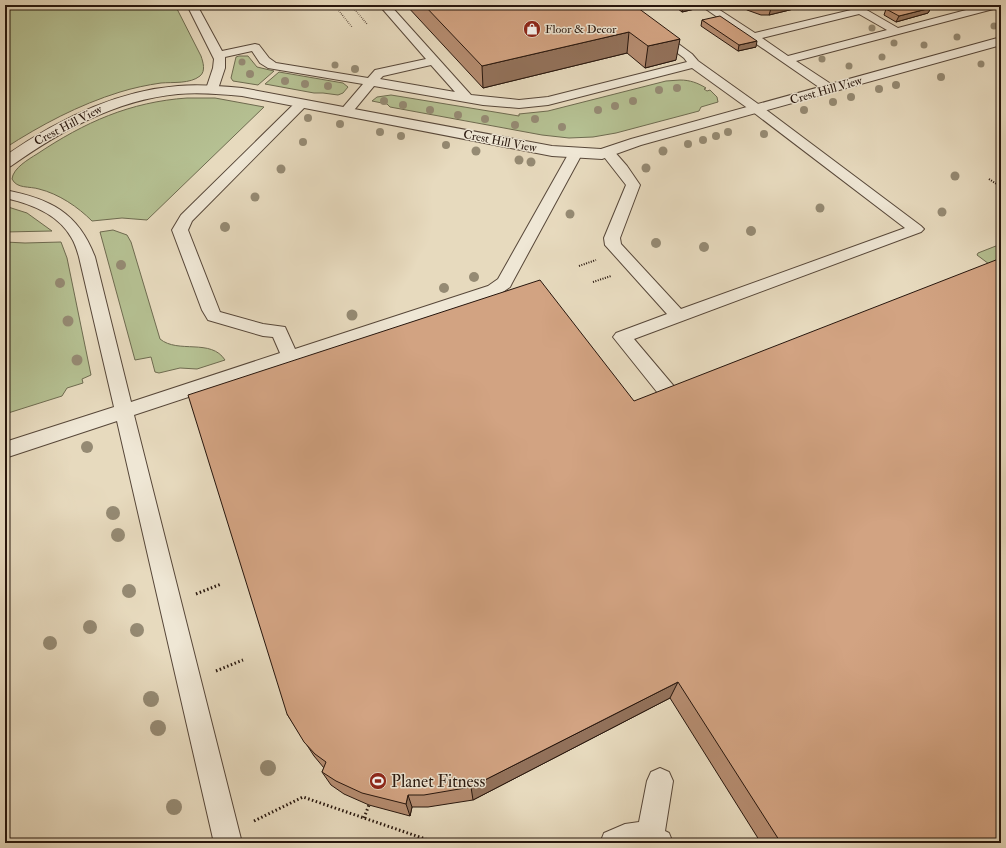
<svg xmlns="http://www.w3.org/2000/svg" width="1006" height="848" font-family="'IM FELL Double Pica',serif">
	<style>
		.green { fill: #b5c092; stroke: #6e6b50 }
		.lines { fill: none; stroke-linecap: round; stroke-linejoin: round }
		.service-casing { stroke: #574739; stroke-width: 2 }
		.minor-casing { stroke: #574739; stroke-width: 2 }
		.path-far2 { stroke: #27160d; stroke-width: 1.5; stroke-dasharray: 0.5 1.5; stroke-linecap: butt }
		.path-far1 { stroke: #27160d; stroke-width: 2; stroke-dasharray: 1 1.5; stroke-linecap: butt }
		.path { stroke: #27160d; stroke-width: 3; stroke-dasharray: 1.5 2.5; stroke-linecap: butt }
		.service { fill: #efe7d5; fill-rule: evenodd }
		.minor { fill: #efe7d5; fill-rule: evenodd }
		.tree { fill: #958a73 }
		.wall { fill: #b58c70; stroke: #27160d }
		.shaded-wall { fill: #93725b; stroke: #27160d }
		.building { fill: #d2a382; stroke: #27160d }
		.labels { text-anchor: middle; stroke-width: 3; stroke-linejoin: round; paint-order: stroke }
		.far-poi-label { font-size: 12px; fill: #27160d; stroke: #efe7d5; text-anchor: start }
		.far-street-label { font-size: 12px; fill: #27160d; stroke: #efe7d5 }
		.near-poi-label { font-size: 17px; fill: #27160d; stroke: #efe7d5; text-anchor: start }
	</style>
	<rect width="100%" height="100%" fill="#e7dabe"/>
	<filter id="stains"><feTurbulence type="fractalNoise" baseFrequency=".005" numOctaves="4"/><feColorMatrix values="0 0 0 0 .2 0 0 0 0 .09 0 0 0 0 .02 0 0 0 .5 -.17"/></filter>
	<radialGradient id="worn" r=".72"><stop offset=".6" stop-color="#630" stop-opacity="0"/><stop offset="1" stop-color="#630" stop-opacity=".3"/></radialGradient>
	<!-- green -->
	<g class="green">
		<path d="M5 5H175L201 56C203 62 206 71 200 76 190 84 173 82 161 83 147 85 133 88 120 92 78 105 41 125 5 148Z"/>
		<path d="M239 56H248L257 67 274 71 258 85 233 81 231 78 236 57Z"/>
		<path d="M279 72 343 83 348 87 343 93 338 95 323 93H314L265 84Z"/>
		<path d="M680 80C690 80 698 83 706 88L704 89 707 91 710 90 717 97 718 102 701 107 699 111 616 133 593 137 569 138 542 135 390 107 387 104 372 101 377 97 391 95 519 116V114L548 111 666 81Z"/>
		<path d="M187 98H215L264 107 147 220 122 218 92 221C78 207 59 194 39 189 29 186 17 189 12 179 13 168 29 159 37 154 85 122 130 102 187 98Z"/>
		<path d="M5 206 27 213 52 231 5 232Z"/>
		<path d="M113 230 127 235 131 242 160 339C178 354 211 338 225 360L197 369 180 368 159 373 155 372 151 357 135 360 100 232Z"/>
		<path d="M5 242 25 243 61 242 67 258 91 375 82 379 83 383 67 388 62 396 5 414Z"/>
		<path d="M1001 244V273L977 255 978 253Z"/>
	</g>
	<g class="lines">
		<defs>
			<g id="service">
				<path d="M187 5H197L222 51 255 44 259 45 269 58 276 63 368 78 375 70 426 59 379 5H390L471 95 519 100 548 97 687 62 684 58 614 5H626L692 54 698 61 761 106 921 226 924 229 921 232 634 339 683 397 685 402 683 407 676 409 669 407 613 337 616 333 667 314 605 245 604 238 626 185 601 153 603 150H613L627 166 640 185 620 238 621 244 681 309 905 228 753 112 692 68 548 105 519 108 483 105 374 86 350 115H340L339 112 363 84 268 68 260 63 252 51 225 57V68L218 89 216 92H208L206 89 213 68 214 59ZM431 65 455 92 380 79 383 76Z"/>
				<path d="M700 5H712L755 33 851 10 845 5H858L898 28 985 5H1001V7L796 61 834 86 836 89 834 92H826ZM859 14 887 30 788 56 762 38Z"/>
				<path d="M301 100 305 101 307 104 305 107 192 221 188 230 220 312 263 324 285 327 295 349 488 286 498 279 570 151H580L582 154 512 283 510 287 500 294 134 415 242 843H214L117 421 5 458V442L114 407 79 257C77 250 75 243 71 237 58 214 29 203 5 198V190C50 199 78 212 95 257L131 402 280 353 273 337 263 336 208 320 202 310 172 230 181 215 297 101Z"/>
				<path d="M660 768 669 772 673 781 665 831 669 833 673 843H600L604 833 625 824 639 822 647 781 651 772Z"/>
			</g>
			<path id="minor" d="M1001 37V45L641 145 602 159 552 156 242 96C221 94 199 92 178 94 115 100 61 131 11 166L5 168V156C57 120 115 91 178 86 200 84 221 86 242 88L552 146 601 149 631 139Z"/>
		</defs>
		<!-- service casing -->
		<use href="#service" class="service-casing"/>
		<!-- minor casing -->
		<use href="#minor" class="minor-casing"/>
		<!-- path-far2 -->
		<g class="path-far2">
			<path d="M351 5 367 24"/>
			<path d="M335 6 352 27"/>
		</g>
		<!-- path-far1 -->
		<g class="path-far1">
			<path d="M989 179 1001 187"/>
			<path d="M579 266 596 260"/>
			<path d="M593 282 611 276"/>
		</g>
		<!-- path -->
		<g class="path">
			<path d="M196 594 221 584"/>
			<path d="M216 671 243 660"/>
			<path d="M364 818 369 805"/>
			<path d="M254 821 303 797 431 841 432 843"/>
			<path d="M315 843 317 842"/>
		</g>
		<!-- service -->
		<use href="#service" class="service"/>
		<!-- minor -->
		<use href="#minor" class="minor"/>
	</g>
	<!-- trees -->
	<g class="tree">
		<circle cx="994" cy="26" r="3.5"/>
		<circle cx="872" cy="28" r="3.5"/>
		<circle cx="957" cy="37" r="3.5"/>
		<circle cx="894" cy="43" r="3.5"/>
		<circle cx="924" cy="45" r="3.5"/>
		<circle cx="882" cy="57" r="3.5"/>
		<circle cx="822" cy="59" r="3.5"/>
		<circle cx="242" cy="62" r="3.5"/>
		<circle cx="981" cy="64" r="3.5"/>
		<circle cx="335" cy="65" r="3.5"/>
		<circle cx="849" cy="66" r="3.5"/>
		<circle cx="355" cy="69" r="4"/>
		<circle cx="250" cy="74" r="4"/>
		<circle cx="941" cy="77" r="4"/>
		<circle cx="285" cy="81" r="4"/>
		<circle cx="305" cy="84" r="4"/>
		<circle cx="896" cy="85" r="4"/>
		<circle cx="328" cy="86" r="4"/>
		<circle cx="677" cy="88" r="4"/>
		<circle cx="879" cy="89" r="4"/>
		<circle cx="659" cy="90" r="4"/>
		<circle cx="851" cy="97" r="4"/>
		<circle cx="384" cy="101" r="4"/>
		<circle cx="633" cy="101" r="4"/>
		<circle cx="833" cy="102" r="4"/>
		<circle cx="403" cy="105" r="4"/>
		<circle cx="615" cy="106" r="4"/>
		<circle cx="430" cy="110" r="4"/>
		<circle cx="598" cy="110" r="4"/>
		<circle cx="804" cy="110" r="4"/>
		<circle cx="458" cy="115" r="4"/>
		<circle cx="308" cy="118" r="4"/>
		<circle cx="485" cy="119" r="4"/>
		<circle cx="535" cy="119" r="4"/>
		<circle cx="340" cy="124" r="4"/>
		<circle cx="515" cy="125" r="4"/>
		<circle cx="562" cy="127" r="4"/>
		<circle cx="380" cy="132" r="4"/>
		<circle cx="728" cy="132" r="4"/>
		<circle cx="764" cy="134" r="4"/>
		<circle cx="401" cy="136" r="4"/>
		<circle cx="716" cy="136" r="4"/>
		<circle cx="703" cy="140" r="4"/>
		<circle cx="303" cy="142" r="4"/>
		<circle cx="688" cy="144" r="4"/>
		<circle cx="446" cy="145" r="4"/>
		<circle cx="476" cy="151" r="4.5"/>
		<circle cx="663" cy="151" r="4.5"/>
		<circle cx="519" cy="160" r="4.5"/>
		<circle cx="531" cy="162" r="4.5"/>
		<circle cx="646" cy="168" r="4.5"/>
		<circle cx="281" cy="169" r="4.5"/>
		<circle cx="955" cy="176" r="4.5"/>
		<circle cx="255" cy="197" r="4.5"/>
		<circle cx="820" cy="208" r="4.5"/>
		<circle cx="942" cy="212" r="4.5"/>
		<circle cx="570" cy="214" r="4.5"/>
		<circle cx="225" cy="227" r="5"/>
		<circle cx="751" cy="231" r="5"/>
		<circle cx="656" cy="243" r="5"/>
		<circle cx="704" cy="247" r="5"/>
		<circle cx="121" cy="265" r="5"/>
		<circle cx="474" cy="277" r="5"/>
		<circle cx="60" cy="283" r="5"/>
		<circle cx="444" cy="288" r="5"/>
		<circle cx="352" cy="315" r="5.5"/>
		<circle cx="68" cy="321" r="5.5"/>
		<circle cx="77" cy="360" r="5.5"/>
		<circle cx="87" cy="447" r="6"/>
		<circle cx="113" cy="513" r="7"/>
		<circle cx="118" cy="535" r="7"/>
		<circle cx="129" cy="591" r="7"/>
		<circle cx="90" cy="627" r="7"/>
		<circle cx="137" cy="630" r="7"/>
		<circle cx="50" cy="643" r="7"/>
		<circle cx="151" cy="699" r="8"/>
		<circle cx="158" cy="728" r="8"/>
		<circle cx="268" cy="768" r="8"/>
		<circle cx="174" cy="807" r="8"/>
	</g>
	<!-- wall -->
	<g class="wall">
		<path d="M406 5H634L676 60 645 68 627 53 483 88Z"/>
		<path d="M673 5H700L699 8 682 12Z"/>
		<path d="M740 5H810L769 15H761L747 10Z"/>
		<path d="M931 8 928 13 896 22 884 15 886 9Z"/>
		<path d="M702 20 756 47 738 51 701 26Z"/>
		<path d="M634 401 1001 843H761L670 698 473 800 428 807H412L410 816 369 805 344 794 331 785 322 772 324 768 314 756 287 714Z"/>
	</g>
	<!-- shaded-wall -->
	<g class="shaded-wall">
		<path d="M687 5H700L699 8 682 12 683 6Z"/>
		<path d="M772 5H810L769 15Z"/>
		<path d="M931 8 928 13 896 22 899 16Z"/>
		<path d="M629 32 627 53 483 88 482 66Z"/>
		<path d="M680 39 676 60 645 68 648 46Z"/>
		<path d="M757 41 756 47 738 51 739 45Z"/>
		<path d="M678 682 670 698 473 800 471 787Z"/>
		<path d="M408 795 412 807 410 816 406 804Z"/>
	</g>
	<!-- building -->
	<g class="building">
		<path d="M424 5H634L680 39 648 46 629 32 482 66Z"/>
		<path d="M903 5H926L931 8 899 16 886 9Z"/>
		<path d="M720 16 757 41 739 45 702 20Z"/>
		<path d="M1001 258V843H781L678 682 471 787 424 795H408L406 804 362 793 336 781 322 772 326 762 315 754 304 742 287 714 188 395 540 280 634 401Z"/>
	</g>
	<!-- icons -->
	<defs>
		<symbol id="shop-disc" viewBox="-11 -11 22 22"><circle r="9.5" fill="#8f2418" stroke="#efe7d5"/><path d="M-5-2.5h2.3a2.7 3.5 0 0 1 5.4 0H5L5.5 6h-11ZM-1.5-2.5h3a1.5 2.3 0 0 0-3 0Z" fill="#fff"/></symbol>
		<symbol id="stadium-disc" viewBox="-11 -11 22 22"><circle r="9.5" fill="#8f2418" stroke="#efe7d5"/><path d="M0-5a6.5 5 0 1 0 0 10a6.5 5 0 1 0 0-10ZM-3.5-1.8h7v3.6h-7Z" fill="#fff"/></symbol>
	</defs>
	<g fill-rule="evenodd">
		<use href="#shop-disc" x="522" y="19" width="20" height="20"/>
		<use href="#stadium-disc" x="368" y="771" width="20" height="20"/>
	</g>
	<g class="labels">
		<!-- far-poi labels -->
		<g class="far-poi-label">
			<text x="545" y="33">Floor &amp; Decor</text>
		</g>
		<!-- far-street labels -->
		<g class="far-street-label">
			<text transform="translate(826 90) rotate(-16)" y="4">Crest Hill View</text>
			<text transform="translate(68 125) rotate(-27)" y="4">Crest Hill View</text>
			<text transform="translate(500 141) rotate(11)" y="4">Crest Hill View</text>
		</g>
		<!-- near-poi labels -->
		<g class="near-poi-label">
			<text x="391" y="787">Planet Fitness</text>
		</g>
	</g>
	<!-- margin -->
	<rect width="1006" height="848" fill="none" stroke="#e7dabe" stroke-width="20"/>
	<rect x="6" y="6" width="994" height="836" fill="none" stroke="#27160d" stroke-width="2"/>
	<rect x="10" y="10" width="986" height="828" fill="none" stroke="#27160d"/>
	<rect width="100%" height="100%" filter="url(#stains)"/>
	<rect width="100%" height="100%" fill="url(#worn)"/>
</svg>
